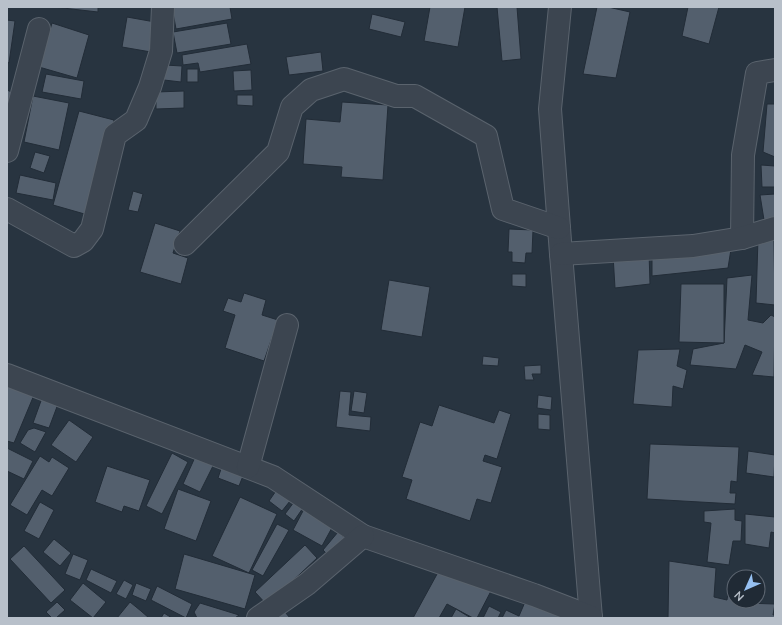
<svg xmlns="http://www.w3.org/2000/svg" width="782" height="625" font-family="'Nunito Sans',sans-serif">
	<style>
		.building { fill: #535f6d; stroke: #222c37 }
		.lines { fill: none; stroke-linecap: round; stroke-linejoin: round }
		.minor-casing { stroke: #5a636d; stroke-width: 24 }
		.minor { stroke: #3c4550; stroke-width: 22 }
	</style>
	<rect width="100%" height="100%" fill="#283440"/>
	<!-- building -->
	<g class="building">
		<path d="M54 7H98V12Z"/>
		<path d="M172 7H230L232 19 176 29Z"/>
		<path d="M430 7H465L458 47 424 41Z"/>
		<path d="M497 7H517L521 59 502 61Z"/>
		<path d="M597 7H608L630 12 616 78 583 74Z"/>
		<path d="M688 7H719L709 44 682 36Z"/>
		<path d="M372 14 405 22 401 37 369 29Z"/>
		<path d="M127 17 155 22 151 52 122 47Z"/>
		<path d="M7 20 15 21 9 63 7 62Z"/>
		<path d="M52 23 89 35 77 78 39 67Z"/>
		<path d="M227 23 231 44 177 53 173 32Z"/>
		<path d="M247 44 251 64 200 72 198 63 183 65 182 55Z"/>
		<path d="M321 52 323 71 289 75 286 57Z"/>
		<path d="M165 65 182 66 181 82 164 80Z"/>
		<rect x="187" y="69" width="11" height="13"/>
		<path d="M251 70 252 90 234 91 233 71Z"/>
		<path d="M46 74 84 81 81 99 42 92Z"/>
		<path d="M7 90 14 93 7 110Z"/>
		<path d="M184 91V108L156 109V92Z"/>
		<path d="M237 95H253V106L237 105Z"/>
		<path d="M33 96 69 103 59 150 24 142Z"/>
		<path d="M342 102 388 105 383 180 341 177 342 167 303 164 306 119 340 122Z"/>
		<path d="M767 104H775V157L763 152Z"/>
		<path d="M79 111 114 120 88 215 53 205Z"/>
		<path d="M35 152 50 156 44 173 30 168Z"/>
		<path d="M761 165 775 166V187H762Z"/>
		<path d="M20 175 56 183 53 200 16 193Z"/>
		<path d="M133 191 143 194 138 212 128 210Z"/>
		<path d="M775 194V218L764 220 760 195Z"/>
		<path d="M155 223 180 231 173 253 188 258 181 284 140 272Z"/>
		<path d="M509 229 533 230 532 253H526L525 263 512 262V252H508Z"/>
		<path d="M758 238 774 240 775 305 756 303Z"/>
		<path d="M732 243 728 268 652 276V251Z"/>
		<path d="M649 251 650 284 615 288 613 255Z"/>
		<path d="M512 274H526V287L512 286Z"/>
		<path d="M752 275 748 320 763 323 771 315 775 317 774 377 752 375 762 352 745 345 736 369 690 365 693 349 724 343 727 278Z"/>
		<path d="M389 280 430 287 422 337 381 330Z"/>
		<path d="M681 284H724V343L679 342Z"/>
		<path d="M244 293 266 300 262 315 278 320 264 361 225 348 235 315 223 311 228 298 241 302Z"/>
		<path d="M680 349 677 366 687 370 683 389 673 386 672 407 633 404 638 350Z"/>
		<path d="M483 356 499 358 498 366 482 365Z"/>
		<path d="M541 365V374H532L534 380H525L524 366Z"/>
		<path d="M7 384 34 395 14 443 7 441Z"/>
		<path d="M340 391 351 392 349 415 371 417 370 431 336 427Z"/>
		<path d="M354 391 367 393 364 413 351 411Z"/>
		<path d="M538 395 552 397 551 410 537 408Z"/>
		<path d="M42 398 58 404 49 428 33 423Z"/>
		<path d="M439 405 494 423 499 410 511 414 497 459 485 455 483 461 502 467 491 503 477 499 470 521 406 499 412 480 402 477 420 422 432 426Z"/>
		<path d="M538 414 550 415V430L538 429Z"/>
		<path d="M69 420 93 437 76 462 51 445Z"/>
		<path d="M34 428 46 432 35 452 20 443 28 430Z"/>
		<path d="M650 444 739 447 737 482 731 481 730 493H736L735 504 647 499Z"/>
		<path d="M7 448 33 461 24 479 7 471Z"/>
		<path d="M748 451 775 455 774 477 746 473Z"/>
		<path d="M172 453 188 462 162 514 146 506Z"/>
		<path d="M196 455 214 464 200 492 183 484Z"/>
		<path d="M40 456 49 462 52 457 69 468 52 496 42 490 27 515 10 505Z"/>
		<path d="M223 463 245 471 239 486 218 478Z"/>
		<path d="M107 466 150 480 139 511 124 506 122 512 95 502Z"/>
		<path d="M280 485 294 496 282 511 269 501Z"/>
		<path d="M178 489 211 501 196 541 164 529Z"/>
		<path d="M240 497 277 514 249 573 212 556Z"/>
		<path d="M297 498 305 505 294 521 285 514Z"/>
		<path d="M40 502 54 510 39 539 24 531Z"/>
		<path d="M304 509 334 524 322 546 293 530Z"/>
		<path d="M735 509V520L742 521 741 541H733L729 565 707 562 711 523 704 522V511Z"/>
		<path d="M745 514 775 517V533L771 532 769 548 745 544Z"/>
		<path d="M277 524 289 530 263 576 252 570Z"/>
		<path d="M338 532 344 538 329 556 323 550Z"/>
		<path d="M54 539 71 553 60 566 43 552Z"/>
		<path d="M305 545 317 558 267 605 255 592Z"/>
		<path d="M24 546 65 590 51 603 10 559Z"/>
		<path d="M73 554 88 560 80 580 65 574Z"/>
		<path d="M184 554 255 575 245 609 175 589Z"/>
		<path d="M669 561 716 568 714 597 727 600 728 593 734 594V601H745L744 603 775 604 773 615H775V618H668Z"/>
		<path d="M442 565 491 591 477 618H473L447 604 439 618H413Z"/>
		<path d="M91 569 117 581 111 593 86 580Z"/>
		<path d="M124 580 133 585 126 599 116 594Z"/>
		<path d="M83 583 106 602 93 618 70 600Z"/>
		<path d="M136 583 151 589 146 601 132 595Z"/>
		<path d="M157 586 192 604 186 618 151 600Z"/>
		<path d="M528 595 542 609 562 618H502L506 610 519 616Z"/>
		<path d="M57 602 65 610 56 618H52L46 612Z"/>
		<path d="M130 602 141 611 149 618H117Z"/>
		<path d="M200 603 239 615 235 618H197L194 612Z"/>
		<path d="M489 606 501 612 498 618H483Z"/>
		<path d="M456 609 471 618H451Z"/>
		<path d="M285 612 290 618H276Z"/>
		<path d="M164 613 172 618H161Z"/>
	</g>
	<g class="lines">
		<defs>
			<g id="minor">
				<path d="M560 7 550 109 561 254 591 618"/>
				<path d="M7 151 39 29"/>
				<path d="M7 209 74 246 83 241 92 229 115 135 136 120 150 87 161 51 163 7"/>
				<path d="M742 238 743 155 757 73 775 70"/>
				<path d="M185 244 278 152 292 107 311 90 344 79 396 96H415L486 136 503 209 559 228"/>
				<path d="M561 254 693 246 742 238 775 228"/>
				<path d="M7 375 273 477 363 536 534 595 591 617"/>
				<path d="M248 467 287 325"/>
				<path d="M258 618 307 584 363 536"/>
			</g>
		</defs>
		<!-- minor casing -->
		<use href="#minor" class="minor-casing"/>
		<!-- minor -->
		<use href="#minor" class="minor"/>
	</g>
	<!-- border -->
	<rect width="782" height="625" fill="none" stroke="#b8c0ca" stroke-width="16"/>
	<!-- north arrow -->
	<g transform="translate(746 589) rotate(225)"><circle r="19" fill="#202a35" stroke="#5d6671"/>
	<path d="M0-3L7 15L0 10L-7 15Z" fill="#96c0f1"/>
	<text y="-6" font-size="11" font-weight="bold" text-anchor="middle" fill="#b8c0ca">N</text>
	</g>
</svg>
